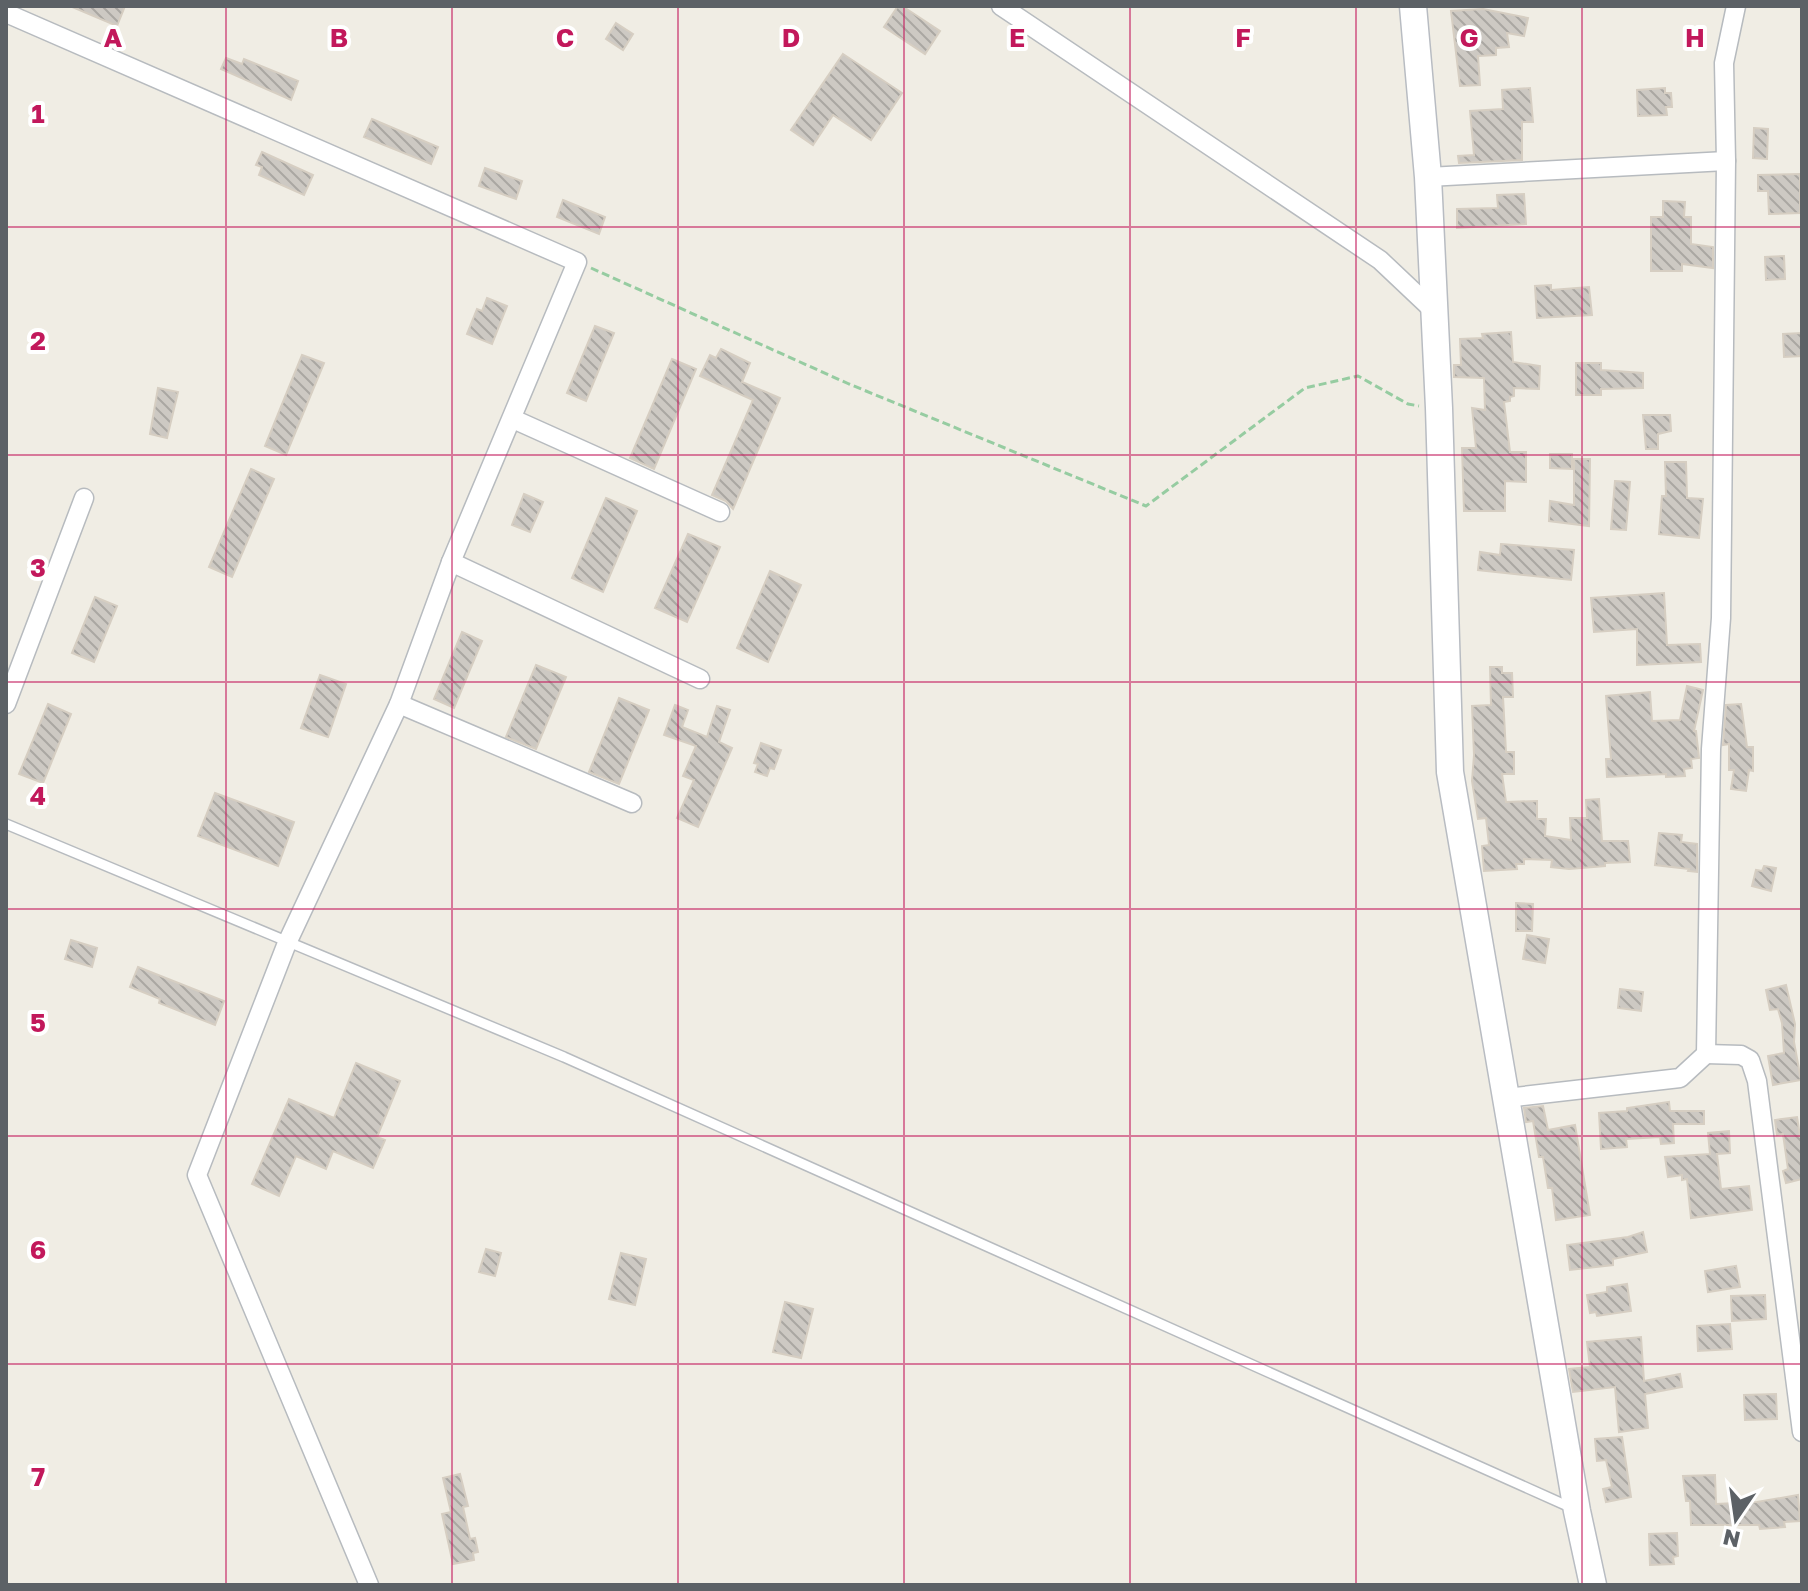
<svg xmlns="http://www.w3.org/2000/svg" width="1808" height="1591" font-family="'Golos Text',sans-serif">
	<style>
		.building { fill: url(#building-back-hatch); stroke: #d6cec2; stroke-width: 2 }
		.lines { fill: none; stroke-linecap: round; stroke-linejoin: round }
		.service-casing { stroke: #b7bbbf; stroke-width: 12 }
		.minor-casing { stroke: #b7bbbf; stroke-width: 21 }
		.secondary-casing { stroke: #b8bcc2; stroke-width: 29 }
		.path { stroke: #96cca1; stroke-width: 3; stroke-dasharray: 8 4; stroke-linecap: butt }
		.service { stroke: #fff; stroke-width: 9 }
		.minor { stroke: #fff; stroke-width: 18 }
		.secondary { stroke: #fff; stroke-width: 26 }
		.grid { fill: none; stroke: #c2185b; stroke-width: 2; stroke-opacity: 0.55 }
		.grid-label { font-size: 26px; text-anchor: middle; font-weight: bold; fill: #c2185b; stroke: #fff; stroke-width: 8; stroke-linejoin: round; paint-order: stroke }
	</style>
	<defs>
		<pattern id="building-back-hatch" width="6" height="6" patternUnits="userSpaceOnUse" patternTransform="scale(2)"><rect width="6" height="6" fill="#cdc9c3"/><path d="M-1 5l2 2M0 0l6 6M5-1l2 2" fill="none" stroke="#aaa7a2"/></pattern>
	</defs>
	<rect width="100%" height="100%" fill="#f0ede4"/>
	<!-- building -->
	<g class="building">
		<path d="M70 6H125L117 26Z"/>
		<path d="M898 6H902L940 31 925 54 884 27Z"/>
		<path d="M1483 9 1528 18 1524 36 1507 33 1509 47 1496 48V55L1478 56 1480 85 1460 86 1451 11Z"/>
		<path d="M616 23 633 34 623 50 606 39Z"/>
		<path d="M843 54 902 93 871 140 833 115 813 145 791 130Z"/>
		<path d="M226 58 242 64 244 59 298 81 291 100 221 69Z"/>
		<path d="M1530 88 1533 122H1522V160L1459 163 1458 156 1474 155 1470 111 1503 109 1502 90Z"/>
		<path d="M1665 88V93H1671L1672 107H1666L1667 115 1638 116 1637 90Z"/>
		<path d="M372 119 438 147 431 164 364 137Z"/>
		<path d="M1754 128 1768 129 1767 159 1753 158Z"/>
		<path d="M262 152 313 175 304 195 259 175 262 167 256 165Z"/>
		<path d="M485 168 522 181 516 199 479 186Z"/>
		<path d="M1800 174V213L1769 214 1768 191H1758V175Z"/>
		<path d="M1524 194 1526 224 1457 228V209L1498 208 1497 195Z"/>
		<path d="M563 200 605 217 599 234 557 217Z"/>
		<path d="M1663 201 1685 202 1684 217H1691V244L1713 247V268L1682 264V271H1651V217H1663Z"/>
		<path d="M1784 256 1785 279 1766 280 1765 257Z"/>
		<path d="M1551 285V290L1589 287 1592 315 1537 318 1535 286Z"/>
		<path d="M487 298 507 306 492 344 467 334 477 309 482 311Z"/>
		<path d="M595 326 614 333 586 401 567 393Z"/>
		<path d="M1511 332 1513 362 1540 366 1539 389 1514 388V396L1510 397V401L1504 402 1510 452H1526V482L1505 481V511H1464L1462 448H1476L1472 408 1485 410 1484 378 1454 377V365H1461L1460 339 1483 338 1482 334Z"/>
		<path d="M1802 333V356L1784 357 1783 334Z"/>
		<path d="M721 349 750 363 742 382 780 398 733 509 726 501 712 495 753 400 700 376 710 355 716 358Z"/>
		<path d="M302 355 324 363 286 455 265 446Z"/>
		<path d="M672 359 696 369 654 469 630 458Z"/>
		<path d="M1576 363H1601V370L1643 373V388L1601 389V395H1576Z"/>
		<path d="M158 388 178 392 167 438 150 434Z"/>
		<path d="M1643 415H1670L1671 431 1658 434V449H1646Z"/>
		<path d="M1550 454H1572V469L1550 468Z"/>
		<path d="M1574 459H1590L1589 526 1549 521 1550 501 1574 505Z"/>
		<path d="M1665 462H1686L1687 498 1703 499 1699 538 1659 534 1662 496H1666Z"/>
		<path d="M251 469 274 479 232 577 209 567Z"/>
		<path d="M1615 481 1630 482 1626 530 1611 529Z"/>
		<path d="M524 494 543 502 530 532 512 525Z"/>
		<path d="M606 498 637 511 603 592 572 578Z"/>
		<path d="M688 534 720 547 687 622 655 608Z"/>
		<path d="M1501 544 1574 550 1571 580 1478 570 1480 552 1500 555Z"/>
		<path d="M770 571 801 585 768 662 737 648Z"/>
		<path d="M1664 593 1667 645 1700 644 1701 662 1637 665V629L1594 632 1591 598Z"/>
		<path d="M95 597 117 606 94 662 72 653Z"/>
		<path d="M462 632 482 641 454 708 434 699Z"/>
		<path d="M536 665 566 677 536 749 506 737Z"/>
		<path d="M1490 667H1502V673H1512L1513 697H1503L1506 752H1514V774H1502L1506 802 1537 801V819H1546L1545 836 1571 840 1570 818H1587L1586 800 1599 799 1602 841H1628L1630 862 1605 863V866L1569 869 1551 867 1552 860 1524 859V864H1516L1517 869 1484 871 1482 846 1489 845 1486 818 1478 819 1472 781 1474 755 1472 706 1491 705Z"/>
		<path d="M320 675 346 684 328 737 301 728Z"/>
		<path d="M1687 686 1703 690 1694 731H1696L1699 758 1691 759 1692 768 1684 769 1685 776 1666 777V774L1607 777 1606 759H1611L1606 696 1650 692 1652 721 1680 720Z"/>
		<path d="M619 698 649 710 619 784 589 772Z"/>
		<path d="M48 704 71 714 43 783 19 774Z"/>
		<path d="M1741 704 1747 747H1753V771L1749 770 1746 791 1731 789 1734 770H1729V744L1723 745 1726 705Z"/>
		<path d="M675 705 688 710 682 727 707 737 717 706 730 710 719 742 732 748 698 827 677 818 694 780 683 776 696 746 664 735Z"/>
		<path d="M761 743 781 750 774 769 770 768 767 776 755 772 758 764 754 763Z"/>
		<path d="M215 793 294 822 278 866 198 836Z"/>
		<path d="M1659 833 1682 835 1681 842 1697 844V872L1688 871 1689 869 1655 865Z"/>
		<path d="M1764 866 1776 868 1771 891 1752 886 1756 870 1762 871Z"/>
		<path d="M1516 903 1533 904 1532 931H1516Z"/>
		<path d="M1527 935 1549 939 1545 963 1523 959Z"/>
		<path d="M71 940 97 948 92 967 65 959Z"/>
		<path d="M138 967 224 1001 215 1025 159 1003 160 999 130 987Z"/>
		<path d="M1786 985 1795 1024 1794 1042 1801 1080 1773 1085 1768 1056 1784 1053 1782 1023 1778 1009 1770 1010 1766 990Z"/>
		<path d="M1620 989 1643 992 1641 1011 1618 1008Z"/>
		<path d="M356 1063 400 1081 377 1137 385 1140 373 1168 333 1151 326 1169 296 1156 279 1196 252 1184 289 1099 334 1118Z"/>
		<path d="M1669 1102 1670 1111H1704V1124H1673L1674 1143 1661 1144 1660 1137 1626 1139 1627 1147 1601 1149 1599 1113 1627 1111V1108Z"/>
		<path d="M1543 1106 1548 1130 1575 1125 1590 1215 1556 1220 1552 1188H1548L1543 1157H1539L1533 1121 1526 1122 1524 1108Z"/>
		<path d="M1797 1117 1800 1136 1802 1135V1179L1786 1183 1783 1171 1788 1169 1783 1134 1777 1135 1775 1120Z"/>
		<path d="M1729 1131 1730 1153 1717 1154 1721 1189 1749 1186 1752 1210 1691 1218 1687 1179 1682 1180V1175L1668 1177 1665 1157 1710 1154 1708 1133Z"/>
		<path d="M1643 1232 1647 1252 1613 1259V1265L1570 1270 1567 1245 1628 1237Z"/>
		<path d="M486 1249 501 1253 495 1276 479 1272Z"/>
		<path d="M621 1253 646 1259 635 1305 609 1299Z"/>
		<path d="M1736 1266 1740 1287 1708 1292 1705 1271Z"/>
		<path d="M1627 1284 1631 1311 1597 1316 1596 1312 1590 1313 1587 1295 1607 1292V1287Z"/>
		<path d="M1765 1295 1766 1319 1732 1321 1731 1296Z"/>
		<path d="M785 1302 813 1309 801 1358 773 1352Z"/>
		<path d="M1730 1324 1732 1349 1698 1351 1697 1326Z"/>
		<path d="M1641 1337 1644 1381 1680 1374 1682 1387 1645 1394 1648 1428 1619 1432 1615 1387 1573 1392 1569 1369 1590 1367 1587 1342Z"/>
		<path d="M1776 1394 1777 1419 1745 1420 1744 1395Z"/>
		<path d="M1622 1437 1631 1497 1606 1502 1603 1489 1612 1487 1606 1460 1597 1461 1595 1439Z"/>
		<path d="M460 1474 468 1506 463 1507 470 1539 475 1538 478 1552 473 1553 474 1560 453 1564 442 1514 451 1512 443 1478Z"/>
		<path d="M1715 1475 1716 1504 1757 1502 1798 1495 1800 1521 1784 1522 1785 1527 1760 1529 1759 1525H1691L1690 1501H1686L1683 1476Z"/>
		<path d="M1677 1533 1678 1556 1673 1557 1674 1564 1650 1565 1649 1534Z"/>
	</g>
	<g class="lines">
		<defs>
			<path id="service" d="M6 824 564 1057 1572 1508"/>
			<g id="minor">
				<path d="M1001 6 1380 260 1434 311"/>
				<path d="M6 13 577 262 451 562 399 704 287 943 197 1175 369 1585"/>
				<path d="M1428 177 1726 161"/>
				<path d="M513 419 720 512"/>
				<path d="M451 562 700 679"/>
				<path d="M6 704 84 498"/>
				<path d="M399 704 632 803"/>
				<path d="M1706 1054 1741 1055 1750 1060 1757 1081 1802 1432"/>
				<path d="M1506 1098 1680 1078 1706 1054 1711 749 1721 618 1726 161 1724 63 1736 6"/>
			</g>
			<path id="secondary" d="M1413 6 1428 177 1439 408 1450 772 1577 1511 1593 1585"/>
		</defs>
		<!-- service casing -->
		<use href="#service" class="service-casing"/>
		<!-- minor casing -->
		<use href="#minor" class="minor-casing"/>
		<!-- secondary casing -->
		<use href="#secondary" class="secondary-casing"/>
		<!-- path -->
		<path class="path" d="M591 268 849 384 1146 506 1305 388 1358 376 1408 404 1419 406"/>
		<!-- service -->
		<use href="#service" class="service"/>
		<!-- minor -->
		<use href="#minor" class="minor"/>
		<!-- secondary -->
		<use href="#secondary" class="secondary"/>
	</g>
	<!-- grid -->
	<path class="grid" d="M226 6V1585M452 6V1585M678 6V1585M904 6V1585M1130 6V1585M1356 6V1585M1582 6V1585M6 227H1802M6 455H1802M6 682H1802M6 909H1802M6 1136H1802M6 1364H1802"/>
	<g class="grid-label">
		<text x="113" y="47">A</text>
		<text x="339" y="47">B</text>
		<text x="565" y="47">C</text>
		<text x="791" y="47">D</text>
		<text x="1017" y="47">E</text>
		<text x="1243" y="47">F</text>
		<text x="1469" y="47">G</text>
		<text x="1695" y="47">H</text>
		<text x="38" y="123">1</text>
		<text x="38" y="350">2</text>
		<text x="38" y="577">3</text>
		<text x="38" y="805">4</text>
		<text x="38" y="1032">5</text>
		<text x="38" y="1259">6</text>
		<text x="38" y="1486">7</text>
	</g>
	<!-- border -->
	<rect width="1808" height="1591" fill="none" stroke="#5c6166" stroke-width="16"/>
	<!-- north arrow -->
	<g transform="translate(1736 1519) rotate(193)" stroke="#ffffff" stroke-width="6" paint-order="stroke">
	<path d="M0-6L14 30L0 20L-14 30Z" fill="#5c6166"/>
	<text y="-12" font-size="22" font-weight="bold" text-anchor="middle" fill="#5c6166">N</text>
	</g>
</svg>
